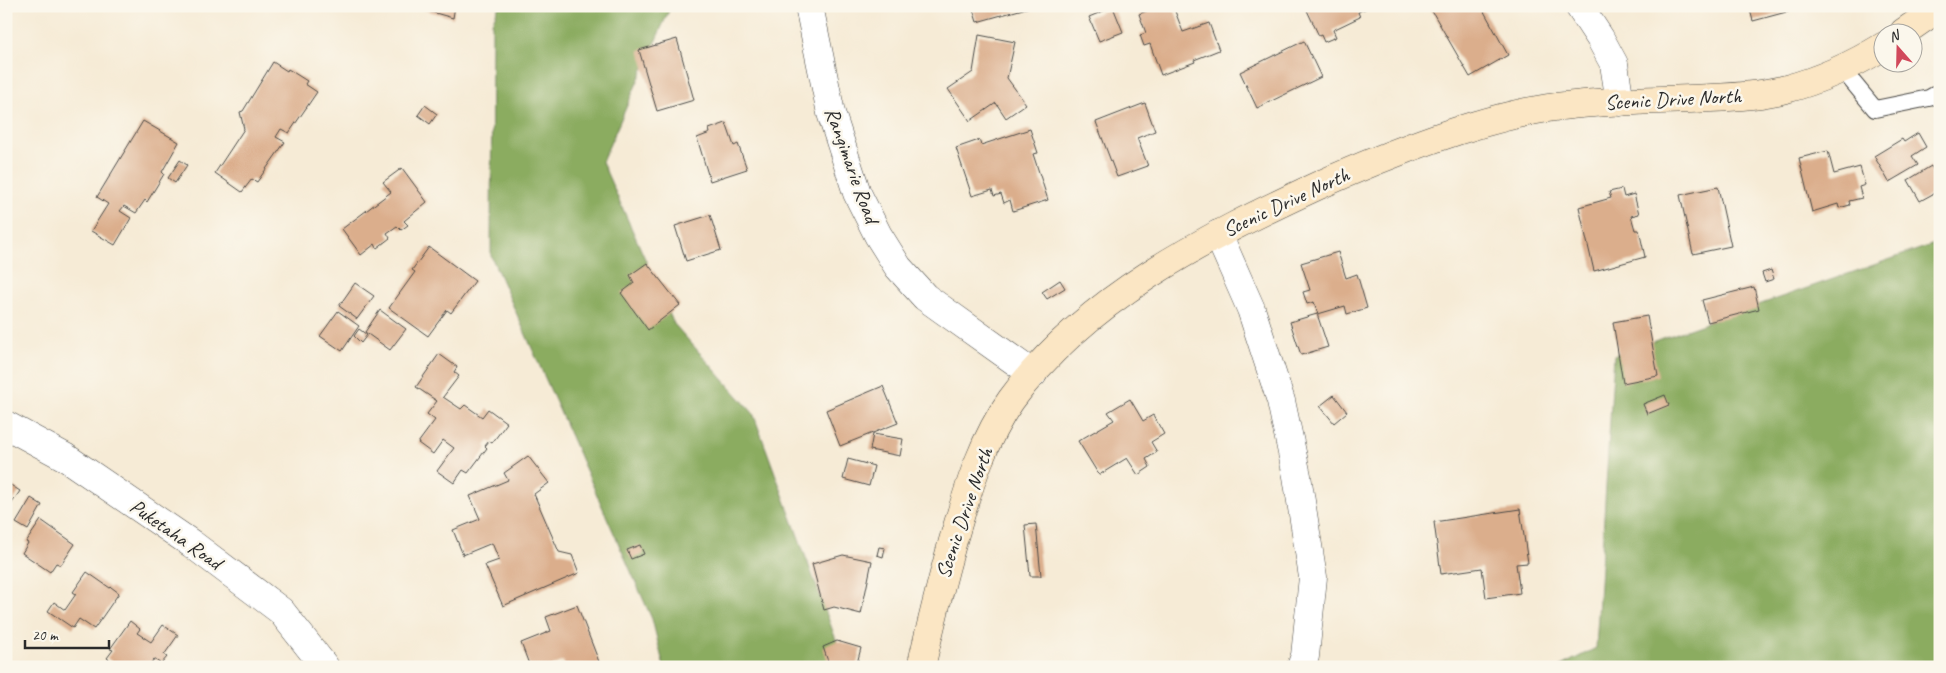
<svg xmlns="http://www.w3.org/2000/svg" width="1946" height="673" font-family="Caveat,sans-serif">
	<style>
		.forest { fill: #8bac60; stroke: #5b6c46 }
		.building { fill: #dbae8c }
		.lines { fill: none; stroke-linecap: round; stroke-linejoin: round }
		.lane-casing { stroke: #494845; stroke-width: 18 }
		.street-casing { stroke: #494845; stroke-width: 29 }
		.secondary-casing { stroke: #494845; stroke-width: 29 }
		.lane { stroke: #fff; stroke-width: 16 }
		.street { stroke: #fff; stroke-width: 28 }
		.secondary { stroke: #fbe6c4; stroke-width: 28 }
		.labels { text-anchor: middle; stroke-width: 5; stroke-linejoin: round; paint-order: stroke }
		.street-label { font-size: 21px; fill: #2b2b2b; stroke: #fbf7ec }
	</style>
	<rect width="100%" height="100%" fill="#fbf7ec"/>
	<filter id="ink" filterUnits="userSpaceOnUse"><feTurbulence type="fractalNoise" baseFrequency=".02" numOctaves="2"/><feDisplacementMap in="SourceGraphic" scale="10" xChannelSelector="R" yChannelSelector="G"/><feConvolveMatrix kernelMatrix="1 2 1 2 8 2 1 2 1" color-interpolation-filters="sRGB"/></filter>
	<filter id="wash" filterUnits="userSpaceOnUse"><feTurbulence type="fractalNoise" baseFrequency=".0096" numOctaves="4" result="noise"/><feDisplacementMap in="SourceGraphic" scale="20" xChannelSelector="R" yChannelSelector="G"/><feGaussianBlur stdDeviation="1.12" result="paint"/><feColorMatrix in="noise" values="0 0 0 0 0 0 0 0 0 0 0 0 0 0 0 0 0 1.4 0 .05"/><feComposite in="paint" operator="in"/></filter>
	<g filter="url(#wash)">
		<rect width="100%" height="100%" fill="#f6ebd6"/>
		<!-- forest -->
		<g class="forest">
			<path d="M499 6H671L602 162 674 324 753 413 846 667H664L652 619 491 256 492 23Z"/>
			<path d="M1940 242V667H1559L1596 648 1614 355Z"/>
		</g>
		<g id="blocks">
			<!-- building -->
			<g class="building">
				<path d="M422 6H455L453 18 421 9Z"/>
				<path d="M972 6H1030V7L977 22Z"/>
				<path d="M1159 6H1173L1183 32 1209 23 1219 50 1194 60 1195 62 1161 75 1150 44 1144 46 1140 35 1146 33 1139 14Z"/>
				<path d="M1305 6H1372L1358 12 1360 17 1333 30 1336 37 1324 42 1321 35 1319 36Z"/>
				<path d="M1429 6H1481L1508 55 1470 77Z"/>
				<path d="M1749 6H1805V7L1753 21Z"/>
				<path d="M1113 7 1123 32 1099 41 1089 17Z"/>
				<path d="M979 35 1015 42 1007 78 1026 104 1006 118 996 103 970 121 948 89 973 72Z"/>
				<path d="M677 39 694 100 657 111 639 50Z"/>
				<path d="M1304 41 1321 77 1257 108 1240 72Z"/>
				<path d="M273 62 287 71 288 69 307 81 305 84 317 92 289 133 281 129 276 137 285 142 257 182 252 179 242 192 215 173 244 129 240 112 243 111Z"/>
				<path d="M1145 103 1155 131 1137 138 1148 166 1117 177 1096 122Z"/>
				<path d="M425 105 437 114 430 124 418 115Z"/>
				<path d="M143 121 179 142 162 172 164 174 147 202 145 200 136 213 124 206 120 211 131 218 115 245 91 231 108 204 97 197Z"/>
				<path d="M726 123 734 146 738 144 747 169 710 181 697 138 710 133 709 129Z"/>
				<path d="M1030 129 1038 153 1033 154 1048 200 1013 211 1010 200 1004 203 1001 194 994 196 992 190 972 196 956 148 979 140 981 145Z"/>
				<path d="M1918 133 1926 147 1912 156 1918 165 1889 182 1874 156 1902 139 1904 142Z"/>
				<path d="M1828 151 1834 174 1860 167 1865 185 1859 187 1862 198 1849 201 1850 205 1839 208 1838 204 1812 212 1799 158Z"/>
				<path d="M180 160 187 165 175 183 168 178Z"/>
				<path d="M1931 166 1940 181V190L1920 201 1908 180Z"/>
				<path d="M402 168 427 202 404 221 408 225 401 230 397 226 387 233 390 238 377 248 375 244 361 255 342 229 391 192 383 182Z"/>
				<path d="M1718 187 1731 246 1693 254 1680 195Z"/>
				<path d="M1622 189 1624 197 1634 194 1639 214 1631 216 1635 230H1639L1645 257 1594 271 1579 207 1611 198 1609 192Z"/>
				<path d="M710 215 721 250 686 261 675 226Z"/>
				<path d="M429 247 475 281 451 313 447 310 428 336 389 308 415 272 412 270Z"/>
				<path d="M1338 252 1346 278 1357 274 1367 308 1347 314 1345 306 1318 314 1314 302 1307 304 1303 292 1310 290 1301 263Z"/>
				<path d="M647 263 680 305 648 330 621 293 634 283 630 275Z"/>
				<path d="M1771 270 1774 279 1765 282 1762 273Z"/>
				<path d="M1060 280 1065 288 1047 299 1042 292Z"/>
				<path d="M355 283 374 296 357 319 339 306Z"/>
				<path d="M1754 287 1759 309 1708 322 1702 300Z"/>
				<path d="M380 310 406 329 390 350 365 332Z"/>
				<path d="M338 311 359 326 342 351 320 336Z"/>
				<path d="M1317 314 1328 347 1301 355 1290 322Z"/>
				<path d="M1647 316 1658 376 1623 383 1613 322Z"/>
				<path d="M359 329 367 335 361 343 354 336Z"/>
				<path d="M439 354 457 367 454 372 459 376 443 397 461 409 465 405 482 417 488 409 507 423 492 443 489 441 485 446 487 448 468 473 463 470 454 483 437 471 454 448 443 440 433 454 418 443 435 420 427 414 437 401 416 387Z"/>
				<path d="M883 386 898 423 840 446 826 410Z"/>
				<path d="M1334 395 1347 412 1334 423 1320 406Z"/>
				<path d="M1665 395 1669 405 1647 414 1643 404Z"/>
				<path d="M1130 399 1143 421 1153 415 1164 434 1151 442 1157 452 1146 459 1150 467 1138 475 1127 458 1099 475 1078 441 1114 420 1108 412Z"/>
				<path d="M873 434 903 439 900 456 870 450Z"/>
				<path d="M528 456 549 483 534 494 559 552 572 555 579 573 503 606 485 565 499 560 492 543 463 555 453 530 480 519 470 496 508 480 504 473Z"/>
				<path d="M848 459 874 466 869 486 843 479Z"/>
				<path d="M6 482 20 491 6 512Z"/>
				<path d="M31 498 42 505 28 530 16 523Z"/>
				<path d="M1520 509 1528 563 1516 564 1520 593 1486 598 1482 568 1441 574 1434 522Z"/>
				<path d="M41 520 75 544 61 565 56 563 50 572 22 553 28 543 26 542Z"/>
				<path d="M1036 524 1041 576H1030L1025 525Z"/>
				<path d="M640 545 644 554 631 559 627 550Z"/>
				<path d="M879 547 885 548 883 557 877 555Z"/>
				<path d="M843 555 872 561 861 614 834 607 824 610 812 564Z"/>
				<path d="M87 572 110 588 111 587 119 593 94 629 79 619 73 628 48 611 54 602 65 610 76 594 73 592Z"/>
				<path d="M577 605 601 667H565L563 661 549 667H530L521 643 551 631 546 617Z"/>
				<path d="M130 621 140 629 137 633 151 642 163 625 178 635 164 655 167 657 161 664 154 659 148 667H107L111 661 107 658 113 650 110 649Z"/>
				<path d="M837 641 861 648 856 667H830L823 647Z"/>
			</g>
		</g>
	</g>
	<g filter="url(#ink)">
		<use href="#blocks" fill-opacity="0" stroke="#494845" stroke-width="1"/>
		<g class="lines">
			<defs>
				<path id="lane" d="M1842 69 1875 109 1929 98 1940 92"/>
				<g id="street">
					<path d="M809 6 831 113 857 193 878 235 898 267 925 297 1033 374"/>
					<path d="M1579 6 1600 38 1614 64 1620 102"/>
					<path d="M1218 234 1251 309 1281 401 1297 476 1313 577 1305 656 1301 667"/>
					<path d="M6 425 65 457 192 544 281 611 325 667"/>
				</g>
				<g id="secondary">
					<path d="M1904 32 1940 7"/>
					<path d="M921 667C932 620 943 573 957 527 970 483 984 438 1011 400 1085 298 1205 238 1317 186 1386 155 1473 120 1548 108 1602 100 1657 101 1711 98 1736 97 1762 95 1786 89 1820 80 1853 65 1884 46"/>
				</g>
			</defs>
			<!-- lane casing -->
			<use href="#lane" class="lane-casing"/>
			<!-- street casing -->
			<use href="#street" class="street-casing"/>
			<!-- secondary casing -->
			<use href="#secondary" class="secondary-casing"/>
			<!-- lane -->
			<use href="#lane" class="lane"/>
			<!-- street -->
			<use href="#street" class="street"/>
			<!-- secondary -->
			<use href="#secondary" class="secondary"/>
		</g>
	</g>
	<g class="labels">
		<!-- street labels -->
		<g class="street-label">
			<text transform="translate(1673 99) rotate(-3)" y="7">Scenic Drive North</text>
			<text transform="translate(852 165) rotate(70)" y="7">Rangimarie Road</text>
			<text transform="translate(1286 202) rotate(-25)" y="7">Scenic Drive North</text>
			<text transform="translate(964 513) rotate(-71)" y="7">Scenic Drive North</text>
			<text transform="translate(176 534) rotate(35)" y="7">Puketaha Road</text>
		</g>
	</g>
	<!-- margin -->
	<rect width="1946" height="673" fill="none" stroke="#fbf7ec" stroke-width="25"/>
	<!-- north arrow -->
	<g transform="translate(1898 48) rotate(340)"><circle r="24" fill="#fbf7ec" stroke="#a8a59f"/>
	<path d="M0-4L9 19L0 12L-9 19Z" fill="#d1495b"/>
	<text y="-8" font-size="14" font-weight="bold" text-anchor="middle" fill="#2b2b2b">N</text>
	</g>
	<!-- scale -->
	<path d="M25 640v8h84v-8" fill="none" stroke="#2b2b2b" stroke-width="2.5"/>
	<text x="32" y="640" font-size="15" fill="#2b2b2b" stroke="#fbf7ec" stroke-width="4" paint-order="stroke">20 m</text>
</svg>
